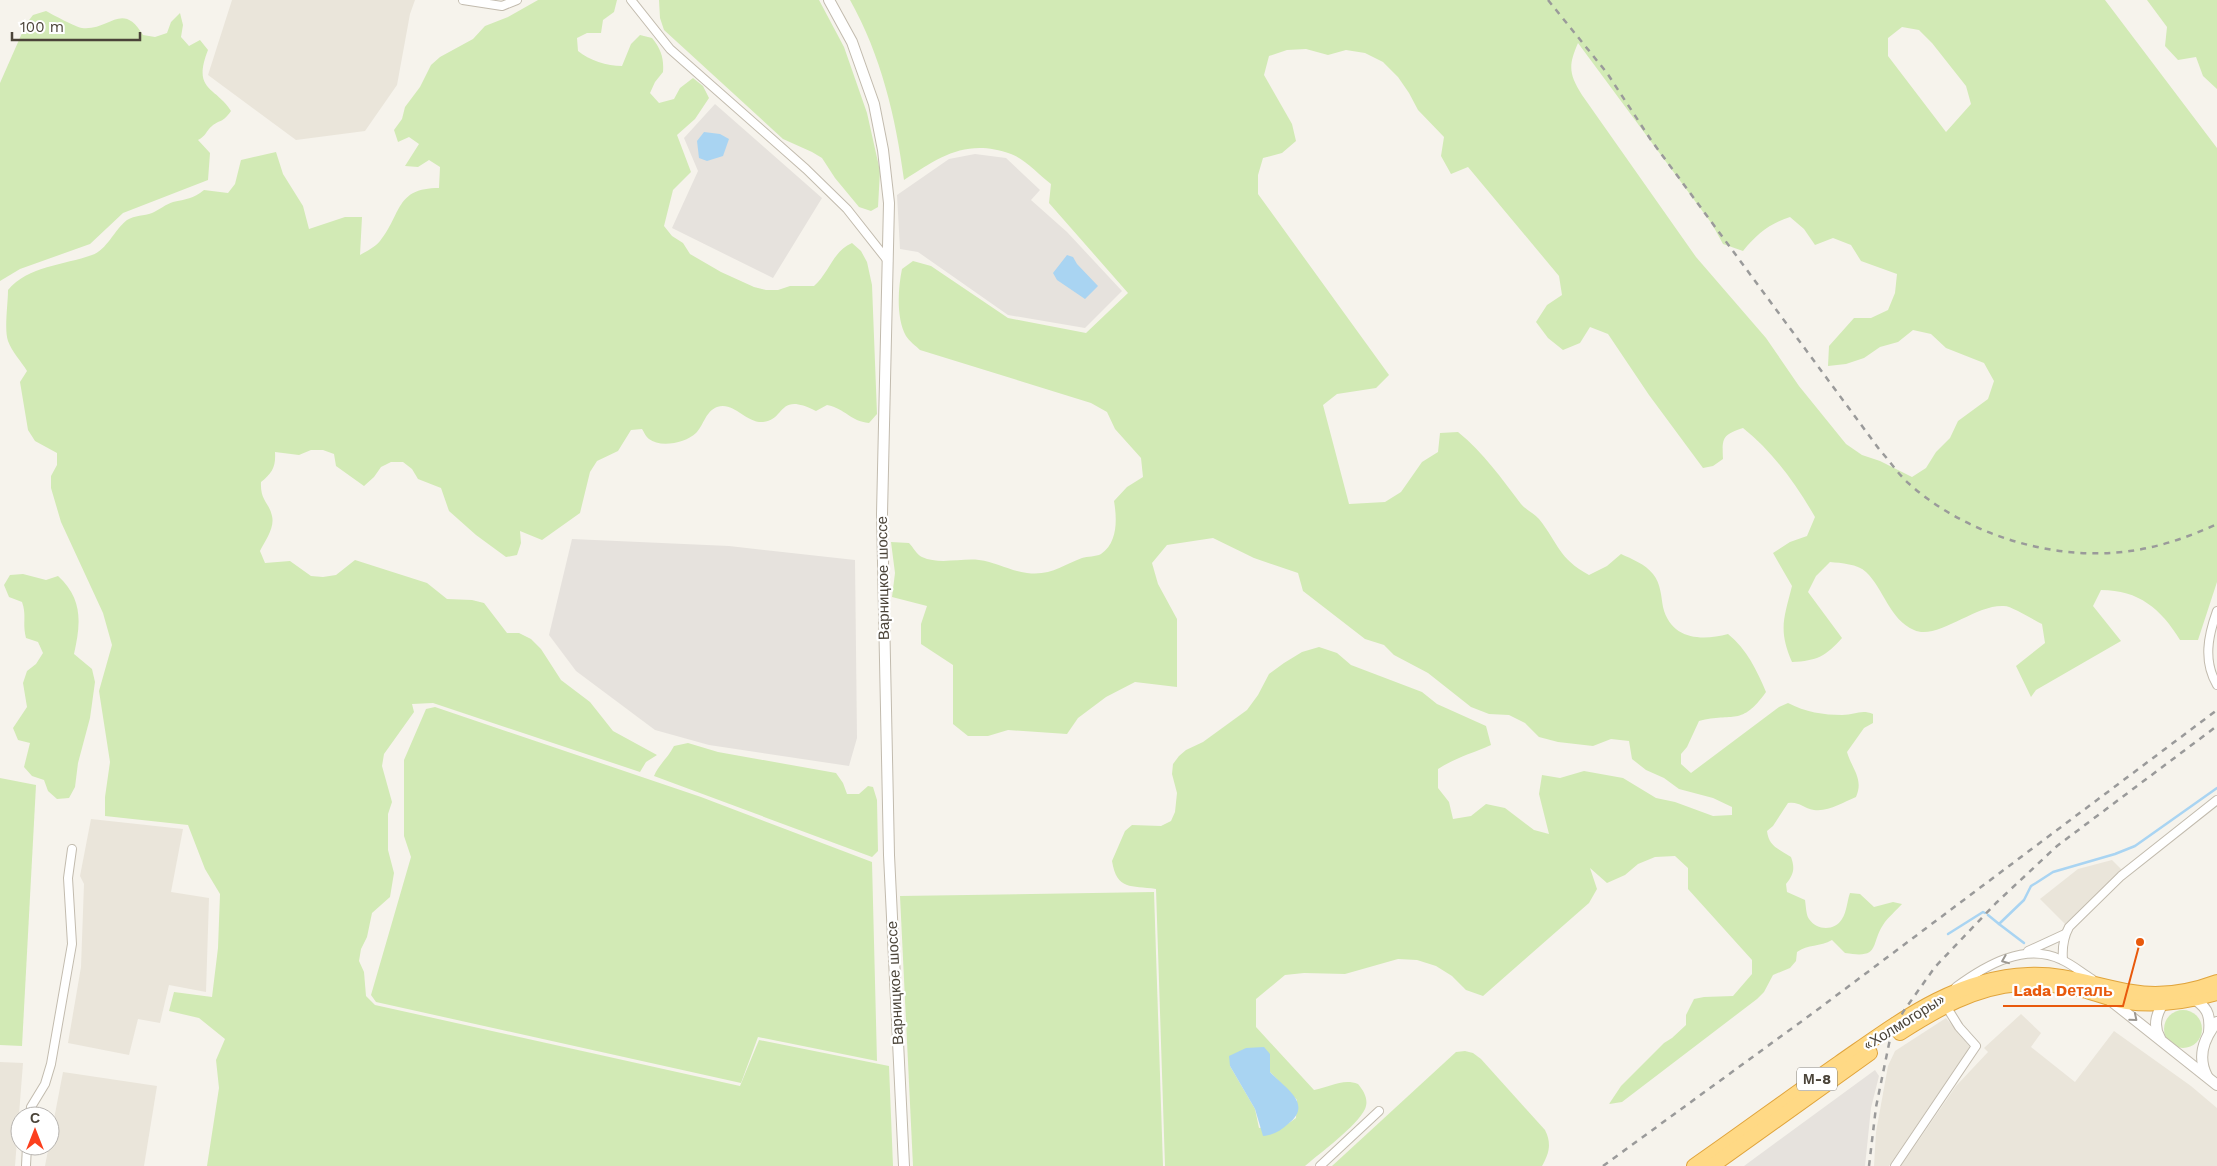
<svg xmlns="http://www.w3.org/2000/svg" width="2217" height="1166" font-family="'Work Sans',sans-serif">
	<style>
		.residential { fill: #eae5da }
		.industrial { fill: #e6e2dd }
		.green { fill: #d2eab5; fill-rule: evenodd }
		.water { fill: #a9d4f2 }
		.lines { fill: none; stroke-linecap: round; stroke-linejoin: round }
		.stream { stroke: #a9d4f2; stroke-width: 2.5 }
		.minor-casing { stroke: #c2bbae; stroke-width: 10 }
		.tertiary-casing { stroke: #c2bbae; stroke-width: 12 }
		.trunk-casing { stroke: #e0a43c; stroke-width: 16 }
		.minor { stroke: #fff; stroke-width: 8 }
		.tertiary { stroke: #fff; stroke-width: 10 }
		.trunk { stroke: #ffd985; stroke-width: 14 }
		.rail { stroke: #9a9a9a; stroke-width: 2.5; stroke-dasharray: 6 6; stroke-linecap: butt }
		.oneway { stroke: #9c9892 }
		.labels { text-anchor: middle; stroke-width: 4.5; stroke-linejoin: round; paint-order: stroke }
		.shield { fill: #fff; stroke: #817c74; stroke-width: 1 }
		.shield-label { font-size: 14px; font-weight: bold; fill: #4b4439 }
		.street-label { font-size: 15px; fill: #4b4439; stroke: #fff }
		.leader { fill: none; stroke: #e8590c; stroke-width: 2 }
		.callout-dot { fill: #e8590c; stroke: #fff; stroke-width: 2 }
		.callout-label { font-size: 16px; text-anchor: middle; font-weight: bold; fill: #e8590c; stroke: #fff; stroke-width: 4.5; stroke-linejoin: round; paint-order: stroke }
	</style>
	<rect width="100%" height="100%" fill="#f6f3ec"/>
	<!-- residential -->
	<g class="residential">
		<path d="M232 0H415L410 14 397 85 365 131 296 140 208 75Z"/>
		<path d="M91 819 183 829 171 892 209 898 206 992 169 985 160 1023 138 1019 129 1055 68 1043 81 967 84 884 80 876Z"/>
		<path d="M2112 860 2123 871 2065 924 2040 899 2078 869Z"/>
		<path d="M2021 1014 2041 1033 2031 1047 2075 1082 2114 1031 2191 1086 2217 1108V1166H1901L1956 1086 1988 1052 1984 1048Z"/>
		<path d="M1946 1018 1970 1047 1889 1166H1874L1876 1132 1888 1066 1895 1051Z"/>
		<path d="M0 1062 23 1063 15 1166H0Z"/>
		<path d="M63 1072 157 1086 144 1166H45Z"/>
	</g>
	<!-- industrial -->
	<g class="industrial">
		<path d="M715 104 822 198 773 278 672 228 698 171 684 138Z"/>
		<path d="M975 154 1006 158 1040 190 1031 200 1067 232 1122 291 1085 328 1008 315 918 252 900 249 897 195 949 159Z"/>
		<path d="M572 539 729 546 855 560 857 738 849 766 709 745 655 730 576 671 549 635Z"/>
		<path d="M1875 1070 1879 1076 1871 1108 1865 1166H1744Z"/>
	</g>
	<!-- green -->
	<g class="green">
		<path d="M538 0H617L614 12 603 20 601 33H587L577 38 578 51C589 60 607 66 622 66L631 44 640 35 652 38C661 49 664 58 663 72L655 82 650 93 659 103 674 99 680 88 693 78 703 86 709 98 695 119 677 135 691 172 673 190 664 226 672 236 683 243 690 254 721 272 754 287 766 290H778L790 286H814C829 273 833 251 852 243L861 251 867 262 872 285 877 414 869 423C850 421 846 409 827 405L816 411C777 391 786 420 763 422 745 423 734 401 717 407 705 412 704 425 696 433 686 443 660 448 649 439 646 437 644 432 642 429L631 430 618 451 597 461 590 472 580 513 542 540 520 531 521 543 517 555 506 557 476 535 449 511 441 488 418 479 412 469 403 462H391L381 467 374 477 364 486 336 466 334 454 323 450H311L299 455 275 452C276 467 272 473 261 482 260 501 269 502 272 516 275 528 265 541 260 551L265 563 290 561 311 576 323 577 336 575 355 560 427 583 447 599 472 600 484 603 507 633H519L531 639 541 649 561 680 590 702 613 731 657 755 646 762 640 772 433 703 412 704 414 712 384 754 382 766 392 802 388 814V850L394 873 390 897 372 913 367 937 361 949 359 961 364 972 366 996 375 1005 740 1086 759 1040 889 1066 893 1166H207L219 1088 216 1060 225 1039 199 1018 169 1011 174 992 212 997 218 948 220 894 205 869 188 825 105 816V797L110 762 99 691 112 645 103 613 61 522 51 488V476L57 465V453L35 441 28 430 20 382 27 371C21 361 12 352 8 341 4 329 8 304 8 290 28 266 64 265 92 255 107 250 114 230 127 220 135 215 144 216 152 213 159 210 166 204 173 202 186 199 193 199 204 190L228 193 235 184 241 160 276 152 283 174 303 206 309 229 345 217H362L360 255C367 251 375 247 380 241 402 214 395 188 439 188L440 167 429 160 418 167 405 166 419 144 409 137 398 142 394 130 402 119 405 107 420 87 431 65 440 57 473 39 485 26 508 17Z"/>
		<path d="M659 0H819L844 47 867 113 880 171 878 207 871 211 859 207 835 178 822 158 812 152 783 139 664 30 660 18Z"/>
		<path d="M850 0H2105L2217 148V582L2198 640H2180C2161 609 2139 590 2101 590L2093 606 2121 641 2036 690 2031 697 2016 666 2045 643 2042 624C2033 620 2012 606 2004 606 1975 604 1937 641 1914 630 1889 619 1884 589 1866 572 1858 564 1841 563 1830 562L1816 576 1808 592 1842 638C1826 656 1817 661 1792 662 1778 630 1784 618 1792 586L1773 553 1790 542 1807 536 1815 517C1796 484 1773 452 1743 428 1722 435 1722 438 1723 459L1713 466 1703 468 1649 395 1608 334 1590 327 1580 343 1563 350 1548 338 1536 322 1547 305 1562 295 1559 276 1468 167 1451 174 1441 156 1444 137 1418 110 1409 93 1398 77 1383 62 1365 53 1346 50 1328 55 1306 49 1287 50 1269 56 1264 75 1292 124 1296 141 1282 153 1263 158 1258 175V194L1389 375 1376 388 1337 394 1323 405 1349 504 1385 502 1401 492 1422 462 1438 452 1440 433 1458 432C1484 453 1501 478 1521 504 1526 510 1534 513 1539 519 1559 544 1558 558 1589 575L1607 566 1621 554C1632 559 1645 564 1653 574 1661 584 1661 596 1663 607 1671 640 1702 641 1728 634 1747 649 1757 671 1766 692 1741 727 1734 712 1699 721L1687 747 1681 754V764L1691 773 1779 707 1788 703C1805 712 1824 715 1842 715 1855 715 1861 709 1873 714V723L1864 728 1847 752C1852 769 1864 779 1856 797 1843 802 1829 812 1814 810 1803 808 1799 801 1788 803L1773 826 1767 831C1769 847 1778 848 1791 857 1795 868 1794 874 1786 884L1787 892 1805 900C1806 906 1806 915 1809 919 1817 931 1835 931 1842 919 1847 911 1847 901 1850 893L1860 894 1874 907 1893 902 1902 904C1896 911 1888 917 1883 925 1870 945 1881 959 1845 953L1832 940C1820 947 1808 944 1797 952L1796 961 1790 968 1773 975 1764 992 1757 999 1622 1102 1609 1104 1621 1086 1664 1043 1672 1038 1686 1025V1015L1694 999 1704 997 1733 996 1752 974V960L1688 889V868L1675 856 1655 857 1638 864 1625 875 1607 883 1590 868 1597 889 1589 903 1483 996 1466 990 1452 976 1436 966 1417 960 1398 959 1345 974 1304 973 1285 975 1256 999V1027L1314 1090C1330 1087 1343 1078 1358 1084 1364 1091 1369 1100 1365 1109 1357 1126 1320 1153 1305 1166H1165L1156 889C1131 885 1117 891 1112 861L1125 831 1132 825 1161 826 1171 821 1175 812 1177 793 1172 774 1173 764 1179 756 1186 750 1203 742 1247 710 1258 695 1269 674 1284 663 1302 652 1319 647 1337 653 1351 665 1422 692 1437 704 1486 726 1491 745C1473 753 1455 758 1438 769V788L1449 802 1453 819 1471 816 1486 804 1505 808 1534 830 1549 834 1539 794 1542 775 1560 778 1584 771 1623 778 1656 798 1675 802 1713 816 1732 815V807L1713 798 1679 789 1664 778 1646 770 1632 759 1629 741 1611 739 1593 746 1558 742 1539 737 1525 723 1509 715 1489 714 1471 707 1428 673 1394 655 1384 645 1365 639 1303 591 1298 573 1254 558 1213 538 1167 545 1152 563 1158 584 1177 619V687L1135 682 1106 697 1078 718 1067 734 1008 730 988 736H968L953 724V665L921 644V624L927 606 892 597 895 573 891 542 909 543C913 547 917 555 922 557 939 565 961 558 979 560 996 562 1010 571 1027 573 1051 576 1063 565 1082 558 1087 556 1096 557 1101 554 1118 542 1117 519 1114 501L1127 487 1143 477 1141 458 1115 429 1107 412 1091 403 920 350C916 346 909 341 906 336 896 318 898 288 902 269L913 261 931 266 1008 318 1086 333 1128 293 1049 203 1051 184C1039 175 1025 159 1011 154 966 138 940 157 904 180 896 118 881 55 850 0ZM1902 27 1919 30 1932 43 1966 86 1971 104 1946 132 1888 56V38ZM1578 43 1712 224 1723 244 1743 251C1757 234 1769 224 1790 217L1804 229 1815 245 1833 238 1851 245 1861 261 1897 274 1895 293 1888 310 1871 318H1854L1829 346 1828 366 1846 364 1864 358 1880 347 1898 342 1913 330 1931 334 1946 348 1984 363 1994 381 1988 399 1958 421 1950 438 1936 452 1926 468 1912 477 1880 461 1862 455 1846 444 1799 386 1766 338 1696 257 1582 95C1569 74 1568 66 1578 43ZM1270 1054V1072L1297 1100 1296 1118 1289 1123 1259 1128 1255 1109 1230 1066Z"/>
		<path d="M2147 0H2217V89L2203 76 2196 57 2178 60 2165 46 2167 27Z"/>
		<path d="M46 11C53 15 76 27 82 28 110 31 122 0 143 35L155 37 167 33 171 22 180 13 183 25 181 37 189 46 200 40 208 50C192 91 215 86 231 111 222 124 220 119 212 126 206 131 206 136 198 140L210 153 208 180 123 213 90 244 20 269 0 281V83L26 24 33 15Z"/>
		<path d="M23 574 46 580 58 576C83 599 81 623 74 654L92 669 95 682 90 718 78 763 75 787 69 798 57 799 48 791 44 780 32 776 24 767 30 743 18 740 13 728 27 707 23 683 27 671 36 664 43 653 38 642 26 638C22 623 27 616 22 602L9 597 4 585 10 575Z"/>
		<path d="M435 707 701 797 872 862 877 1061 758 1037 741 1083 376 1002 371 995 411 857 404 836V760L426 709Z"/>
		<path d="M688 743 718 752 836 773 843 783 847 794H859L868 786 873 787 877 800 878 851 872 857 654 776C659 764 668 758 674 746Z"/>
		<path d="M0 778 36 785 22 1046 0 1045Z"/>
		<path d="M1154 892 1163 1166H913L900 896Z"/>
		<circle cx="2183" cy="1029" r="19"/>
		<path d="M1465 1051 1473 1053 1481 1059 1545 1130C1552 1144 1549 1153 1542 1166H1332L1456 1052Z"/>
	</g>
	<!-- water -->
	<g class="water">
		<path d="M704 132 720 134 729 139 723 156 707 161 699 158 697 141Z"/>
		<path d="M1067 255 1073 257 1077 264 1098 286 1085 299 1057 280 1053 273Z"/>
		<path d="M1264 1047 1270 1054V1072C1285 1088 1314 1104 1288 1124 1280 1131 1274 1135 1263 1136L1255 1109 1230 1066 1229 1056 1246 1048Z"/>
	</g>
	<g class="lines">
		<!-- stream -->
		<g class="stream">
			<path d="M1988 915 1999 924 2024 900 2031 886 2036 883 2053 872 2115 854 2135 846 2217 788"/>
			<path d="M1999 924 2024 943"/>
			<path d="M1948 934 1983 912 1985 913"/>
		</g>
		<defs>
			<g id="minor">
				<path d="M463 0 502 6 517 0"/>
				<path d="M631 0 670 49 806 169 847 209 888 261"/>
				<path d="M2217 611C2208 636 2203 661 2217 685"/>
				<path d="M2028 951 2065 934"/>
				<path d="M2063 960C2062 948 2063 938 2069 927L2121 876 2217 800"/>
				<path d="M1956 987C1986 965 2025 942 2062 960 2073 965 2082 973 2092 979"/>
				<path d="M30 1116 31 1107 45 1084 51 1064 72 944 68 878 72 849"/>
				<path d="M26 1166 27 1146"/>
				<path d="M1320 1166 1379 1111"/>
				<path d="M1895 1166 1976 1046 1959 1027 1946 1006"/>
			</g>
			<g id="tertiary">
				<path d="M829 0 852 42 874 104 883 150 889 203 882 514 889 855 904 1166"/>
				<path d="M2191 997C2206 1006 2211 1013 2209 1032"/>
				<path d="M2110 1000 2217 1085"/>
				<path d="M2160 1038C2152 1025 2157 1010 2167 999"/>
				<path d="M2207 1076C2197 1057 2204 1038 2217 1022"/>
			</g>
			<g id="trunk">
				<path d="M1900 1033C1936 1010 1975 987 2019 984 2041 983 2065 986 2087 991 2100 995 2113 1000 2127 1002 2158 1006 2187 1002 2217 993"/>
				<path d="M1694 1166C1743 1132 1790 1097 1839 1063 1897 1023 1954 978 2028 975 2064 973 2096 986 2132 992 2160 997 2190 992 2217 982"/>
				<path d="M1712 1166 1870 1053"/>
			</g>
		</defs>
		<!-- minor casing -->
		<use href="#minor" class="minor-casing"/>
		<!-- tertiary casing -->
		<use href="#tertiary" class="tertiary-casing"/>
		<!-- trunk casing -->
		<use href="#trunk" class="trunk-casing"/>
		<!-- minor -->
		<use href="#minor" class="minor"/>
		<!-- tertiary -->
		<use href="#tertiary" class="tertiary"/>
		<!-- trunk -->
		<use href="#trunk" class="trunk"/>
		<!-- rail -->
		<g class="rail">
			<path d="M1548 0 1607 73 1651 140 1879 449C1888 459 1896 471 1906 481 1963 534 2053 562 2130 551 2160 547 2189 537 2217 524"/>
			<path d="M1603 1166 1813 1013 2217 710"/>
			<path d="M1869 1166 1876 1107 1890 1039 1903 1012 1935 967 1996 903 2057 846 2217 726"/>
		</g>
	</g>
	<!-- one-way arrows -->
	<defs><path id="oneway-chevron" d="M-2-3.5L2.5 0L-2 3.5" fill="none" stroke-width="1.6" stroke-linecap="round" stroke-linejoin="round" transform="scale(1.25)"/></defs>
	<g class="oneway">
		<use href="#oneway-chevron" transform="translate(2005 960) rotate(158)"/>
		<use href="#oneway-chevron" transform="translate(2134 1018) rotate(40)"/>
	</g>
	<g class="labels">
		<!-- shield labels -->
		<rect class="shield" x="1797" y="1067.5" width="40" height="23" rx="4"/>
		<g class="shield-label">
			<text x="1817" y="1084">М-8</text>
		</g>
		<!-- street labels -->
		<g class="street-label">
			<text transform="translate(883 578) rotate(-91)" y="5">Варницкое шоссе</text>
			<text transform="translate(895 983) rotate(-93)" y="5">Варницкое шоссе</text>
			<text transform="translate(1904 1022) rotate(-32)" y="5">«Холмогоры»</text>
		</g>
	</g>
	<!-- callouts -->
	<path class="leader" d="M2140 942L2123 1006H2003"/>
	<circle class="callout-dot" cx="2140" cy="942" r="5"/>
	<g class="callout-label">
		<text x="2063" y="996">Lada Dеталь</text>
	</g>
	<!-- north arrow -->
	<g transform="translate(35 1131)"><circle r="24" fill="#ffffff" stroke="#b7b4b0"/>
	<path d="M0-4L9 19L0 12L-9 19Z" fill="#fc3f1d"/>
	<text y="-8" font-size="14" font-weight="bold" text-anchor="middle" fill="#4b4439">С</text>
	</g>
	<!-- scale -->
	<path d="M12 32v8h128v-8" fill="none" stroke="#4b4439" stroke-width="2.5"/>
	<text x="20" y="32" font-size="15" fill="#4b4439" stroke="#ffffff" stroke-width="4" paint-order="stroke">100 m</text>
</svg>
